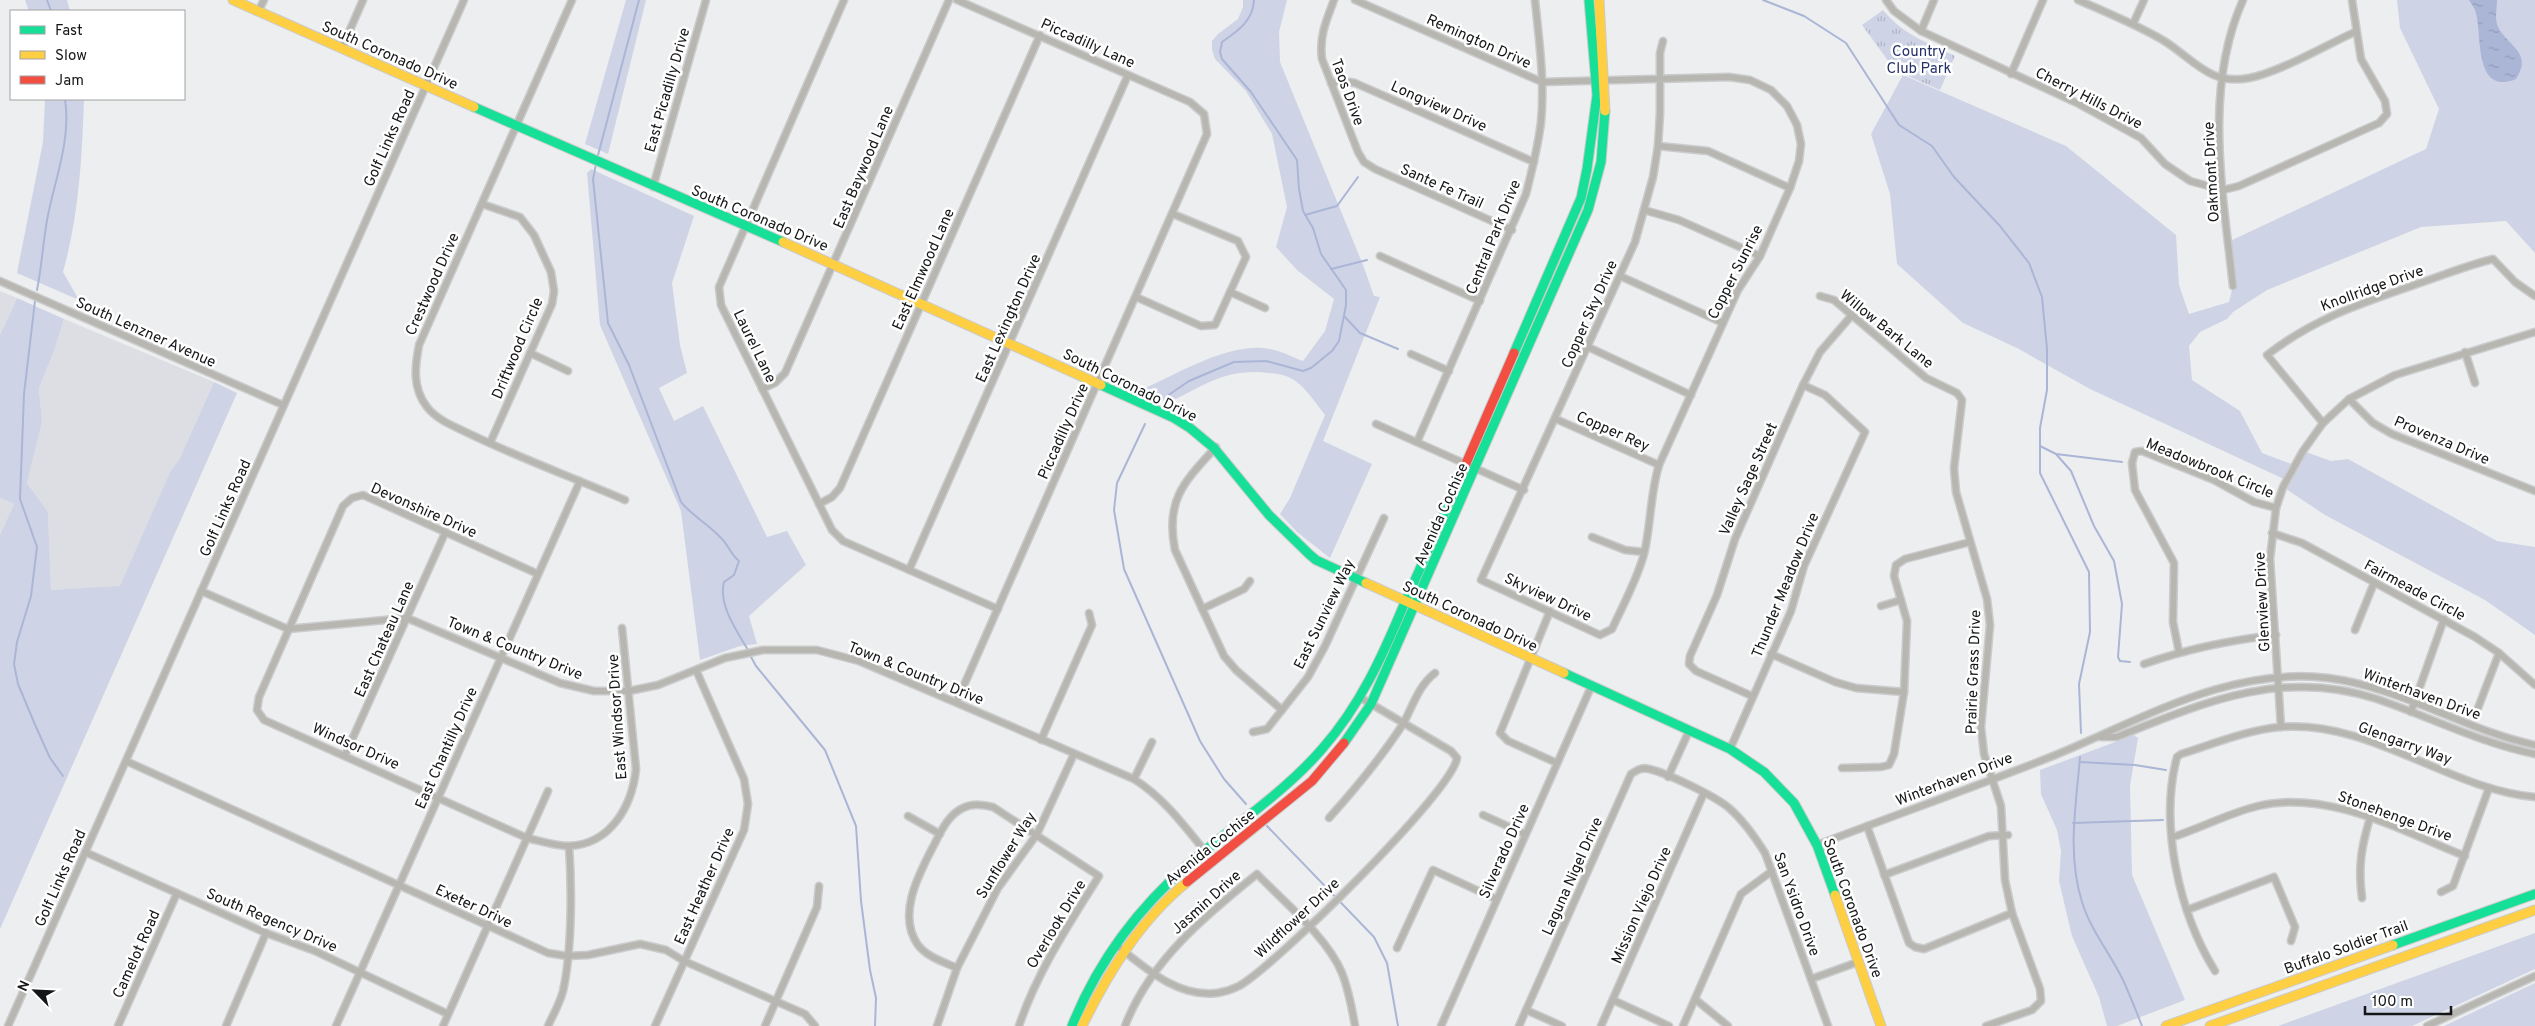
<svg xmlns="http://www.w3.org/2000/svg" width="2535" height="1026" font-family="Overpass,sans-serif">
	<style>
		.built { fill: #dcdee3 }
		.grass { fill: #ced4e6 }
		.park { fill: url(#park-tufts) }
		.water { fill: url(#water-ripples) }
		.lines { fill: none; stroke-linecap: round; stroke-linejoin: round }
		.stream { stroke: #abb5d6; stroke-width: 2 }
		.street-casing { stroke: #cacbcc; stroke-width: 9 }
		.fast-casing { stroke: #cacbcc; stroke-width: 11 }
		.slow-casing { stroke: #cacbcc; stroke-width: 11 }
		.jam-casing { stroke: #cacbcc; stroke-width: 11 }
		.street { stroke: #b8b6b0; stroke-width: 6 }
		.fast { stroke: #16e098; stroke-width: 9 }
		.slow { stroke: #ffcf43; stroke-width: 9 }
		.jam { stroke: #f24e42; stroke-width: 9 }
		.labels { text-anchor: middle; stroke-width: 5; stroke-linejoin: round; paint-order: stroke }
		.street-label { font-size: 15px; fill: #151617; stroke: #fff }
		.park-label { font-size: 15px; fill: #26316a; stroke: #fff }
	</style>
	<defs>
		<pattern id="park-tufts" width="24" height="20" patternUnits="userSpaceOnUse" patternTransform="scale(1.25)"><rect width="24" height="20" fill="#ced4e6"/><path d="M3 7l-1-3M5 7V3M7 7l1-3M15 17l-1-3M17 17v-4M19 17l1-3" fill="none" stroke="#b0b5c5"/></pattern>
		<pattern id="water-ripples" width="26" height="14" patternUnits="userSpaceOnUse" patternTransform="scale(1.25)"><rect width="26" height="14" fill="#abb5d6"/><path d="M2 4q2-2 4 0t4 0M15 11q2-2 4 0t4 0" fill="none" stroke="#929bb7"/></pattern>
	</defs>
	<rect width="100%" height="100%" fill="#edeeef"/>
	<!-- built -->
	<g class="built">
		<path d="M0 291 17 298 0 335Z"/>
		<path d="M64 319 214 382 179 460 171 470 120 587 51 590 48 512 27 483 42 422 39 388 54 351Z"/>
		<path d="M0 498 14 504 0 535Z"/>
	</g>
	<!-- grass -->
	<g class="grass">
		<path d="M25 0H67L70 11H29Z"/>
		<path d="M626 0H646L608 154 585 144Z"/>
		<path d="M1243 0H1287L1279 32 1280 62 1363 265 1374 296 1380 297 1323 441 1372 464 1330 558 1297 532 1280 514 1290 498 1325 415C1317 405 1308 391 1298 383 1290 376 1280 374 1269 373 1226 368 1205 385 1168 403L1143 392V389C1180 373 1234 339 1274 350 1284 352 1294 358 1303 361L1325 331 1334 299 1297 270 1276 247 1287 207 1272 134 1246 91 1215 59 1212 50V41L1218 34 1238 19 1243 7Z"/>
		<path d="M2397 0H2535V253L2506 221 2421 227 2267 290 2233 312 2227 319 2200 332 2189 346 2192 380 2240 411 2262 453 2294 465 2303 451 2331 461 2348 459 2497 541 2535 547V635L2485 600 2325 515 2283 487 2286 480 2090 389 2017 348 1963 323 1897 264 1890 194 1871 134 1903 75 2066 146 2176 235 2179 285 2189 314 2229 302 2233 286 2228 242 2426 149 2439 109 2400 28Z"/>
		<path d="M45 99H84C82 158 79 215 63 272L79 300 17 273 43 142Z"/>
		<path d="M591 169 694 216 672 283 680 345 687 373 659 388 674 421 703 406 767 537 787 531 806 565 749 616 757 644 740 646 700 660 681 511 600 325 587 173Z"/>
		<path d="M17 298 64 319 54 351 39 388 42 422 27 483 48 512 51 590 120 586 171 470 179 460 214 382 237 393 0 929V535L14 504 0 498V335Z"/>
		<path d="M2134 735 2138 738 2130 786 2132 875 2185 1000 2117 1026H2107L2099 997 2072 936 2059 881 2061 851 2057 830 2041 794 2040 770Z"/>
		<path d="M2535 933V969L2412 1026H2278Z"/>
		<path d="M2535 983V1026H2444Z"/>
	</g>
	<!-- park -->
	<path class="park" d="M1883 10C1902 34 1928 43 1955 56L1940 90 1903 74 1889 62 1862 25Z"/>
	<!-- water -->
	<path class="water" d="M2469 0H2497C2497 7 2495 17 2497 24 2503 44 2535 51 2516 79 2476 96 2481 39 2477 18 2476 10 2473 6 2469 0Z"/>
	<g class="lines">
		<!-- stream -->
		<g class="stream">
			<path d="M47 0 51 11"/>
			<path d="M1763 0 1804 16 1846 43 1899 125 1932 146 1954 177 2000 226 2029 263 2042 297 2047 349V390L2040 428V473L2089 572 2090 632 2079 684 2081 733"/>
			<path d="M597 159 639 0"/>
			<path d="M596 164 593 179 608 323 629 365 681 502C692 516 710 525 722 539 729 546 731 555 739 561L734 575 724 582C718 605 737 631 748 650"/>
			<path d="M1305 215 1337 206 1358 177"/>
			<path d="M1331 269 1367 260"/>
			<path d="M37 290C42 266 43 240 48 215 56 176 71 139 65 99"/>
			<path d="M35 301 24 394 20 499 37 547 31 596 17 642 14 664 18 684 36 727 50 758 63 776"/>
			<path d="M1344 316 1360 333 1398 349"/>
			<path d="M1167 396 1189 381 1234 362 1266 361 1303 371 1311 368 1332 351 1339 341 1346 305V290L1321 254 1313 228 1303 211 1299 189 1297 160 1251 92 1222 59 1220 52 1222 42C1238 31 1253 21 1254 0"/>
			<path d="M1145 424 1117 483 1114 510 1124 569 1200 741 1224 779 1246 804"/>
			<path d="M2040 446 2056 454 2122 462"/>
			<path d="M2056 454 2071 471 2094 526 2114 561 2122 604 2118 657 2120 661 2130 662"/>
			<path d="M750 655 756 666 825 750 856 826 861 901 870 970 876 998 875 1026"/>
			<path d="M2080 757C2076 806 2067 854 2082 902 2091 931 2110 953 2123 980 2130 995 2136 1011 2142 1026"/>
			<path d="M2080 762 2135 765 2166 770"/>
			<path d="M2073 823 2163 820"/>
			<path d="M1267 826 1374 937 1387 963 1398 1026"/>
		</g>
		<defs>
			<g id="street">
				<path d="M572 0 419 345C415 366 412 388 427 407 438 421 456 427 472 435 522 459 574 478 625 500"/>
				<path d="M844 0 719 287 721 305 832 530 843 541 998 609"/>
				<path d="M1334 0C1326 21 1319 37 1322 59L1358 152 1364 162 1375 169 1512 230"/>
				<path d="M1355 0 1542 82 1729 77 1750 80 1771 90 1787 106 1797 125 1801 144 1799 161 1790 188 1760 256 1738 290 1659 465C1650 494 1651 525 1644 554 1637 580 1623 605 1612 629L1600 635 1481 580 1635 242 1653 177 1658 146 1660 113V53L1663 41"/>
				<path d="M1886 0 1894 11 1921 31 2079 104 2141 138 2165 164 2190 181 2223 190 2239 186 2379 123 2387 114 2385 101 2361 59 2352 0"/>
				<path d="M2078 0C2106 12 2135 24 2161 39 2192 57 2208 86 2249 78 2280 72 2326 45 2355 32"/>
				<path d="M258 12 264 0"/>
				<path d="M2133 24 2144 0"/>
				<path d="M1921 31 1934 0"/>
				<path d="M342 48 363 0"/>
				<path d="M2011 74 2043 0"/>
				<path d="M1331 83 1344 81 1355 83 1534 162"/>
				<path d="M1658 146 1708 151 1790 188"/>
				<path d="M653 187 706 0"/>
				<path d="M482 204 520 217 534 235 551 272 554 291 552 304 490 443"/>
				<path d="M1644 210 1679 220 1760 256"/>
				<path d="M1380 256 1480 301"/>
				<path d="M1620 276 1723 323"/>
				<path d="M0 281 283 405"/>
				<path d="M2233 286C2223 193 2203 89 2243 0"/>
				<path d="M1230 292 1265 308"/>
				<path d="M1820 296 1834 300 1926 378 1957 393 1962 400 1954 468 1956 492 1987 599 1990 625 1981 727 1984 754 2001 806 2005 880 2012 913 2040 989 2041 1001 2032 1010 1986 1026"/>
				<path d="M1136 297 1201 326 1215 325 1246 257 1238 241 1173 214"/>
				<path d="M1588 347 1691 395"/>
				<path d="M2465 352 2475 383"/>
				<path d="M530 353 568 371"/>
				<path d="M1411 354 1449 371"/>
				<path d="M762 389 775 383 785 373 949 0"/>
				<path d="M2349 399 2373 423 2392 434 2535 491"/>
				<path d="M1556 419 1659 465"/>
				<path d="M2323 423 2267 355C2316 317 2363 303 2420 283 2444 275 2468 265 2493 259L2515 282 2535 296"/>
				<path d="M1376 424 1524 490"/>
				<path d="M1417 442 1526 194C1532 170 1538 147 1541 122 1545 82 1539 40 1535 0"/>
				<path d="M1216 447C1184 482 1165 500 1175 550L1224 656 1236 670 1282 710"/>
				<path d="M819 504 832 497 840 488 1040 35"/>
				<path d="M2272 533 2302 543 2475 637 2499 653 2535 685"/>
				<path d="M1592 537 1625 550 1644 552"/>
				<path d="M909 570 1128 75"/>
				<path d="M538 574 363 495 352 498 343 506 259 697 257 710 264 720 527 838C541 841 555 846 569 846 611 844 632 806 636 769L622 628"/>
				<path d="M201 591 288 629 407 618 560 683 594 691H629L658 685 725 658 763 650H817L859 661 1134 779C1167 800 1188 831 1213 861"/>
				<path d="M1881 606 1901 600"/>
				<path d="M1202 609 1244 589 1250 581"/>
				<path d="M1550 611 1500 733 1508 741 1557 763"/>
				<path d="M2355 630 2374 583"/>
				<path d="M2179 652 2173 622 2174 563 2135 490 2132 463 2135 452 2142 451 2214 480 2254 502 2276 508"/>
				<path d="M1771 654 1835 682 1856 688 1904 692"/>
				<path d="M2144 664C2187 649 2230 640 2276 635"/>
				<path d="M1752 696 1696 671 1689 664 1690 656 1717 595 1735 539 1803 385 1820 352 1852 315"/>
				<path d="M957 701 1207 134 1204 114 1190 102 957 0"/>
				<path d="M2478 708 2499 653"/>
				<path d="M2411 712 2444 619"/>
				<path d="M2281 727 2270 559 2276 508 2283 487 2303 451 2323 423 2349 399 2395 375 2535 332"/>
				<path d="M1253 732 1267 729 1308 677 1325 646 1384 518"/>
				<path d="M2101 737H2117C2204 702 2283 668 2377 699 2430 717 2480 743 2535 754"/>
				<path d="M1041 740 1092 625 1089 613"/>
				<path d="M1730 749 1791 611 1804 566 1865 432 1825 395 1803 385"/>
				<path d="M345 755 445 533"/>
				<path d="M126 761 548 953 567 956 588 955 640 944 666 950 684 961 805 1014 815 1026"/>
				<path d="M1842 768 1881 767 1889 765 1894 754 1904 692 1907 621 1894 576 1896 565 1905 559 1970 542"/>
				<path d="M1668 777 1689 731"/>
				<path d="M1134 779 1152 742"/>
				<path d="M1483 815 1525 834"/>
				<path d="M908 816 940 834"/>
				<path d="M1329 818C1356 788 1381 758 1403 724 1413 706 1418 686 1435 673"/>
				<path d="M1867 826 1909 943 1915 947 1924 949 2012 913"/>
				<path d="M2173 837C2201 828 2229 813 2258 806 2328 789 2401 831 2465 856"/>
				<path d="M1817 845C1895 815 1975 787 2053 756 2141 720 2229 666 2328 678 2401 687 2464 730 2535 745"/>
				<path d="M85 852 266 933 315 951 448 1014"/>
				<path d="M1884 875 1989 836 2008 835"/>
				<path d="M2441 892 2453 886 2489 788"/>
				<path d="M2362 898C2358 867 2361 848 2370 818"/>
				<path d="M2187 910 2274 877 2295 927 2291 941"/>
				<path d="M1115 944C1144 967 1177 998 1217 993 1224 992 1233 989 1239 986 1274 967 1453 791 1457 758L1451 751 1361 698"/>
				<path d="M1397 948 1433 870 1496 899"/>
				<path d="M957 968C944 962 927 957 918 945 896 914 920 872 935 843 941 831 949 814 963 808 973 803 982 805 993 807L1099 876C1069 924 1037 972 1019 1026"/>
				<path d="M2215 971C2179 913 2159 824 2177 757L2181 754C2213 744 2247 730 2280 727 2372 720 2447 789 2535 797"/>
				<path d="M1811 979 1858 962"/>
				<path d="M1695 999 1728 1026"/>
				<path d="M1613 1000 1669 1026"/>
				<path d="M1526 1010 1562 1026"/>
				<path d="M8 1026 464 0"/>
				<path d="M118 1026 177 893"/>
				<path d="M226 1026 266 933"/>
				<path d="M336 1026 580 481"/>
				<path d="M443 1026 548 791"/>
				<path d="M548 1026C553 1015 560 1003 563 991 572 951 572 887 569 846"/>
				<path d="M655 1026 744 830 748 804 744 779 696 670"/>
				<path d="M765 1026 817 907 819 886"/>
				<path d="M937 1026 957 968 998 888 1037 834 1074 754"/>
				<path d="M1125 1026C1150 961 1205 916 1257 874 1284 902 1327 937 1342 973 1349 991 1352 1008 1355 1026"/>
				<path d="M1441 1026 1591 687"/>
				<path d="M1519 1026 1631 774C1637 770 1642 767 1649 769 1667 773 1715 796 1729 808 1744 821 1755 837 1765 853L1828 1026"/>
				<path d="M1601 1026 1704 793"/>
				<path d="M1683 1026 1741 894 1772 871"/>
				<path d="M2427 1026 2535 976"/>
			</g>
			<g id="fast">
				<path d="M474 107 783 242"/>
				<path d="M1514 353 1581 198 1587 169 1597 95 1589 0"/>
				<path d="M1101 385 1174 418 1190 428 1214 448 1269 515 1309 554 1316 560 1366 583"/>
				<path d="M1564 673 1730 749 1764 772 1794 803 1817 845 1835 895"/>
				<path d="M1344 743 1371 704 1588 210 1601 162 1605 111"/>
				<path d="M2393 945 2535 894"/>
				<path d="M1072 1026C1098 961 1138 908 1190 863 1234 825 1284 793 1322 749 1360 706 1383 655 1405 602 1422 565 1438 528 1454 491"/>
			</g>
			<g id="slow">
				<path d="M233 0 474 107"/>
				<path d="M1599 0 1605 111"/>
				<path d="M783 242 1101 385"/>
				<path d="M1366 583 1564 673"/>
				<path d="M1835 895 1881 1026"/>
				<path d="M1082 1026C1108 973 1140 920 1187 882"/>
				<path d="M2166 1026 2393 945"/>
				<path d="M2210 1026 2535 910"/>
			</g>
			<g id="jam">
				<path d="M1454 491 1514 353"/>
				<path d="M1187 882 1312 781 1344 743"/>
			</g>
		</defs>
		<!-- street casing -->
		<use href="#street" class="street-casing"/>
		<!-- fast casing -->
		<use href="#fast" class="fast-casing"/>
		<!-- slow casing -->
		<use href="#slow" class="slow-casing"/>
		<!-- jam casing -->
		<use href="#jam" class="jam-casing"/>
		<!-- street -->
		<use href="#street" class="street"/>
		<!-- fast -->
		<use href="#fast" class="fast"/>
		<!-- slow -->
		<use href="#slow" class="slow"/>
		<!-- jam -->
		<use href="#jam" class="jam"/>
	</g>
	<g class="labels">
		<!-- street labels -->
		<g class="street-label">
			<text transform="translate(1479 41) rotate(24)" y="5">Remington Drive</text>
			<text transform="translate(1088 43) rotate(24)" y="5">Piccadilly Lane</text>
			<text transform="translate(390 55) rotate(24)" y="5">South Coronado Drive</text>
			<text transform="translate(667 90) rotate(-74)" y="5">East Picadilly Drive</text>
			<text transform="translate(1348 92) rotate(70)" y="5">Taos Drive</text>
			<text transform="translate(2089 98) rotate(27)" y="5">Cherry Hills Drive</text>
			<text transform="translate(1439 106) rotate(24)" y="5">Longview Drive</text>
			<text transform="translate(389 138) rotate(-66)" y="5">Golf Links Road</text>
			<text transform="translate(863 167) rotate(-67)" y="5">East Baywood Lane</text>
			<text transform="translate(2211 172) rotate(-93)" y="5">Oakmont Drive</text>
			<text transform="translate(1442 186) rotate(24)" y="5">Sante Fe Trail</text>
			<text transform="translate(760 218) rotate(23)" y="5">South Coronado Drive</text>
			<text transform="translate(1493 237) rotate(-68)" y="5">Central Park Drive</text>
			<text transform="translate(923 269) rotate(-66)" y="5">East Elmwood Lane</text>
			<text transform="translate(1735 272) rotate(-63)" y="5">Copper Sunrise</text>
			<text transform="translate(432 284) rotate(-66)" y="5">Crestwood Drive</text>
			<text transform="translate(2372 288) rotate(-20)" y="5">Knollridge Drive</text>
			<text transform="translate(1589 314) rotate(-66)" y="5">Copper Sky Drive</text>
			<text transform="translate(1008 318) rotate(-66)" y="5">East Lexington Drive</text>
			<text transform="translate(1887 329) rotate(39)" y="5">Willow Bark Lane</text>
			<text transform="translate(146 332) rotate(24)" y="5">South Lenzner Avenue</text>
			<text transform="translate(755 346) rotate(64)" y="5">Laurel Lane</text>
			<text transform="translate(517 348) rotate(-67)" y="5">Driftwood Circle</text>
			<text transform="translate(1130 385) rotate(26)" y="5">South Coronado Drive</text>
			<text transform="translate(1063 431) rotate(-66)" y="5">Piccadilly Drive</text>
			<text transform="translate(1613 431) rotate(24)" y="5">Copper Rey</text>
			<text transform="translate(2442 440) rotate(23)" y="5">Provenza Drive</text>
			<text transform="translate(2210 468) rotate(22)" y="5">Meadowbrook Circle</text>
			<text transform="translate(1748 479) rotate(-66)" y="5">Valley Sage Street</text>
			<text transform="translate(225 508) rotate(-66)" y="5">Golf Links Road</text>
			<text transform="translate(424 510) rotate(24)" y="5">Devonshire Drive</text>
			<text transform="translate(1441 514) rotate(-66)" y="5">Avenida Cochise</text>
			<text transform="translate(1785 585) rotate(-68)" y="5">Thunder Meadow Drive</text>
			<text transform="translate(2415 590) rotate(28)" y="5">Fairmeade Circle</text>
			<text transform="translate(1548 597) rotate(25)" y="5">Skyview Drive</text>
			<text transform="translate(2262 602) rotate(-93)" y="5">Glenview Drive</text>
			<text transform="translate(1324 614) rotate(-64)" y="5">East Sunview Way</text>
			<text transform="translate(1470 616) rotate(25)" y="5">South Coronado Drive</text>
			<text transform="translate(384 639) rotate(-66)" y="5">East Chateau Lane</text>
			<text transform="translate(515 648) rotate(22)" y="5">Town &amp; Country Drive</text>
			<text transform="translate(1973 672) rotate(-88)" y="5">Prairie Grass Drive</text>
			<text transform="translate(916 673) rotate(22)" y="5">Town &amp; Country Drive</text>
			<text transform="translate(2422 694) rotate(20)" y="5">Winterhaven Drive</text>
			<text transform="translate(617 717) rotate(-94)" y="5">East Windsor Drive</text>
			<text transform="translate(2405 743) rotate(20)" y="5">Glengarry Way</text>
			<text transform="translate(356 746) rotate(24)" y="5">Windsor Drive</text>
			<text transform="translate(446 748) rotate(-66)" y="5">East Chantilly Drive</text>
			<text transform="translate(1954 779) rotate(-21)" y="5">Winterhaven Drive</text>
			<text transform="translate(2395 816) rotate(20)" y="5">Stonehenge Drive</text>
			<text transform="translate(1210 847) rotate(-39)" y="5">Avenida Cochise</text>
			<text transform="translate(1504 851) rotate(-66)" y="5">Silverado Drive</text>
			<text transform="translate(1006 855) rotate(-58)" y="5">Sunflower Way</text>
			<text transform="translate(1572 876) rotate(-66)" y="5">Laguna Nigel Drive</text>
			<text transform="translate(60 878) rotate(-66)" y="5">Golf Links Road</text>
			<text transform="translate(704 886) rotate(-66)" y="5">East Heather Drive</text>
			<text transform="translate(1206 902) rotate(-42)" y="5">Jasmin Drive</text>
			<text transform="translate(1797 904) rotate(70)" y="5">San Ysidro Drive</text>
			<text transform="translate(1641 905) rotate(-66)" y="5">Mission Viejo Drive</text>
			<text transform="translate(474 906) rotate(25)" y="5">Exeter Drive</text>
			<text transform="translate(1853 908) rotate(70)" y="5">South Coronado Drive</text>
			<text transform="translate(1297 918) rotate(-43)" y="5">Wildflower Drive</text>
			<text transform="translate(272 920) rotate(23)" y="5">South Regency Drive</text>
			<text transform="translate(1056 924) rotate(-59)" y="5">Overlook Drive</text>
			<text transform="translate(2346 947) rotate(-20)" y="5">Buffalo Soldier Trail</text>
			<text transform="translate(136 954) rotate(-66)" y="5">Camelot Road</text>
		</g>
		<!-- park labels -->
		<g class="park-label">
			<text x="1919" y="56">Country<tspan x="1919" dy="17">Club Park</tspan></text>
		</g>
	</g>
	<!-- legend -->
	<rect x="10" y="10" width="175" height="90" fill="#ffffff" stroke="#a1a2a2"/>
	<rect x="20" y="26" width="25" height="8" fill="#16e098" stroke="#a1a2a2"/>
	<text x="55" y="35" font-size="15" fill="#151617">Fast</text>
	<rect x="20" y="51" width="25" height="8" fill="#ffcf43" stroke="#a1a2a2"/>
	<text x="55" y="60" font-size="15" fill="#151617">Slow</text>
	<rect x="20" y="76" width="25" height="8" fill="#f24e42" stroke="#a1a2a2"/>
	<text x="55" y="85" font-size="15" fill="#151617">Jam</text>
	<!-- north arrow -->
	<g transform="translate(35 991) rotate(294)" stroke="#ffffff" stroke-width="4" paint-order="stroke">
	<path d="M0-4L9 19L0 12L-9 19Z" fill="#151617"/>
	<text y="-8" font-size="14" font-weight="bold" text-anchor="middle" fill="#151617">N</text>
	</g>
	<!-- scale -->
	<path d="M2365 1006v8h86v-8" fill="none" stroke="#151617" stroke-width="2.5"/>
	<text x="2372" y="1006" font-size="15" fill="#151617" stroke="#ffffff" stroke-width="4" paint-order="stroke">100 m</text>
</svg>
